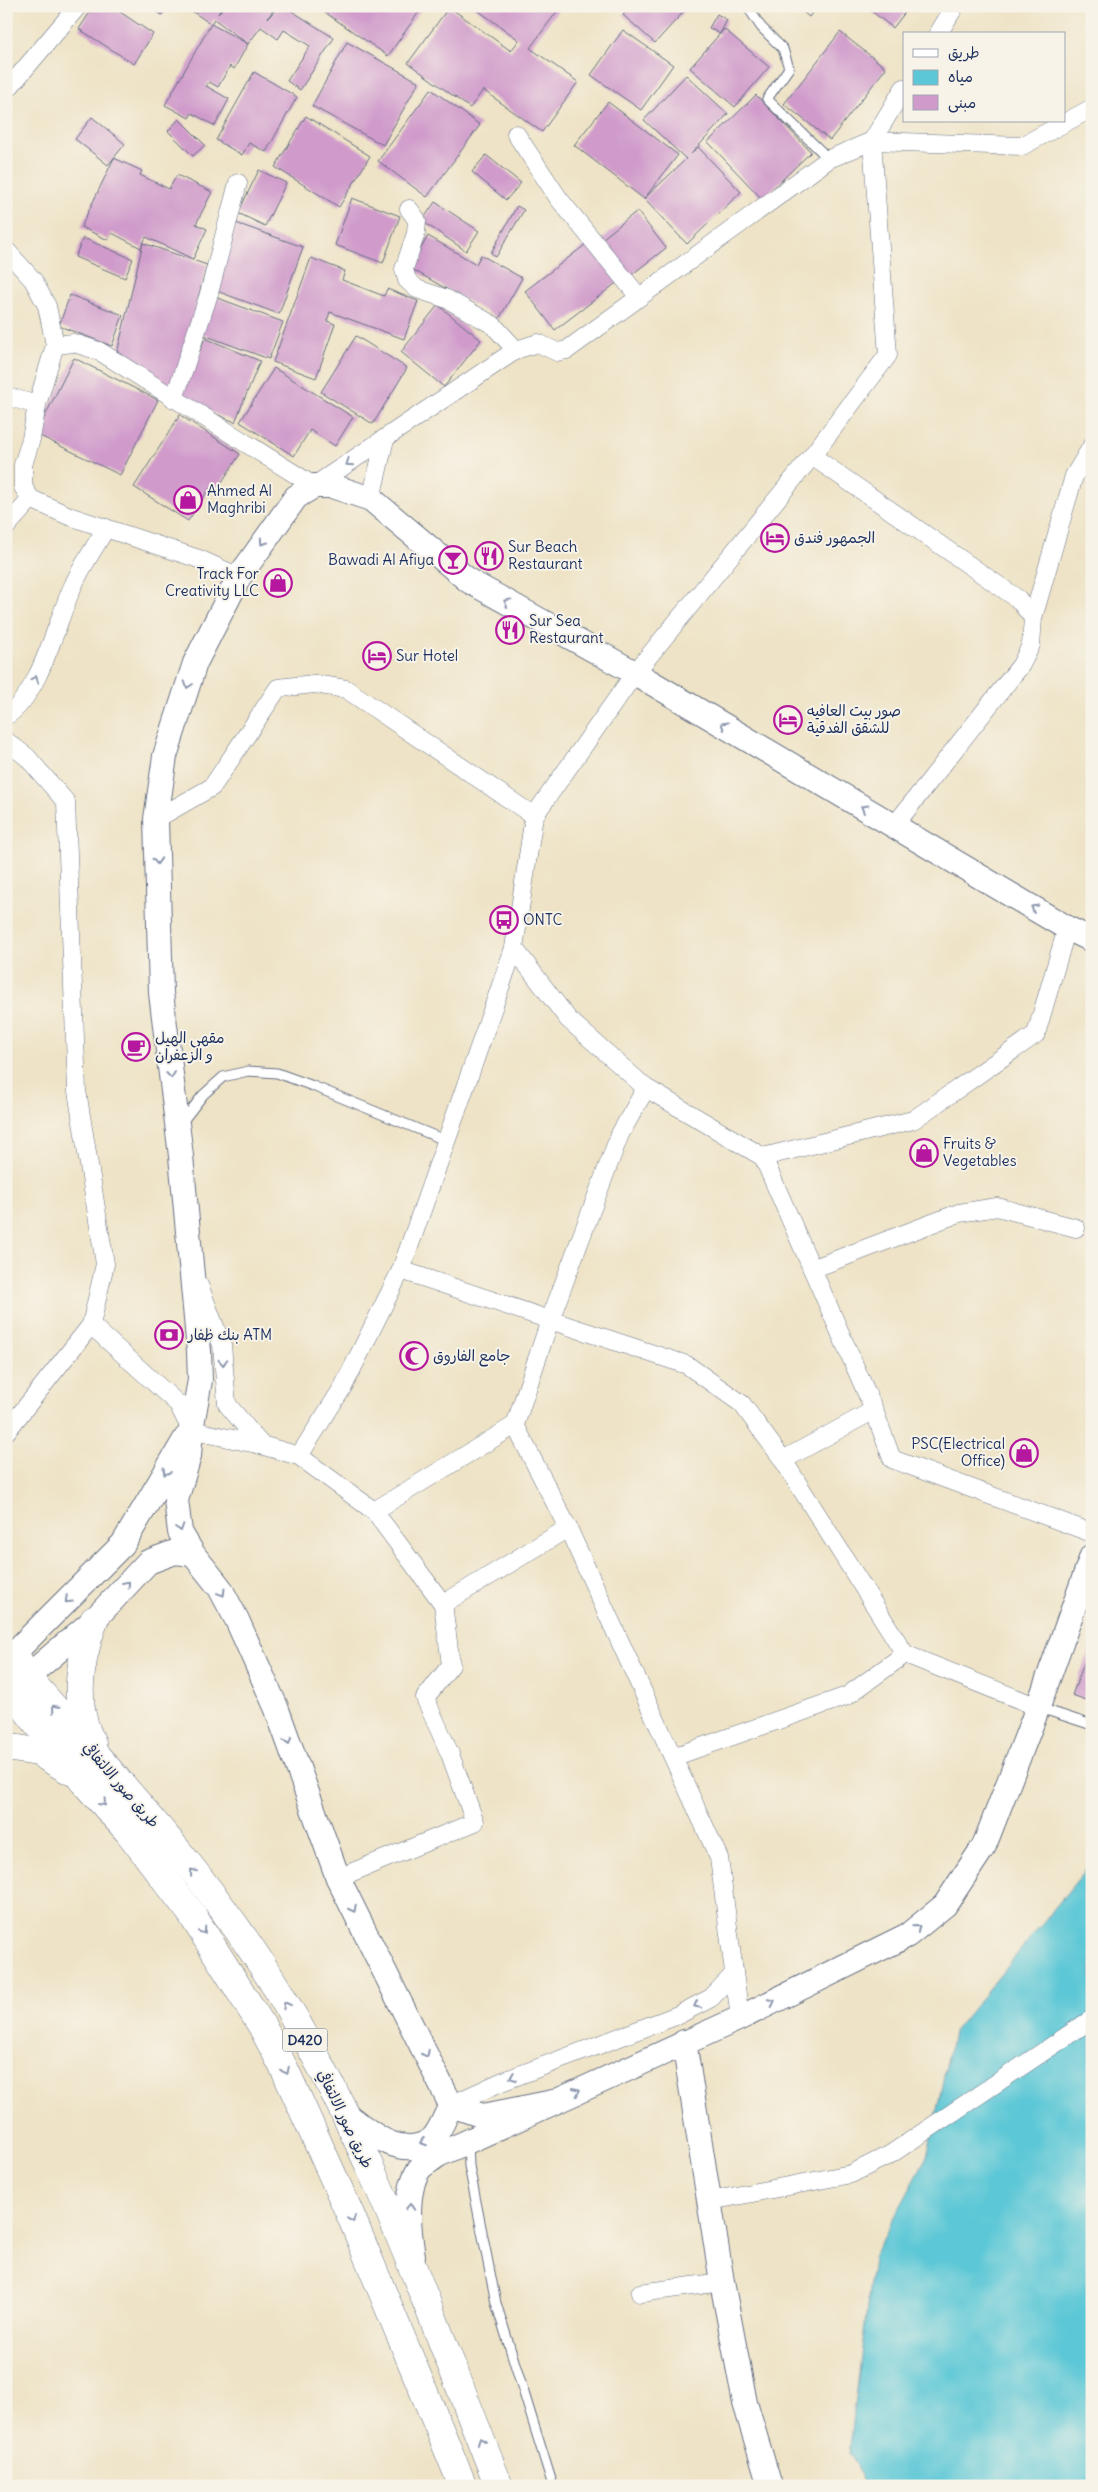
<svg xmlns="http://www.w3.org/2000/svg" width="1098" height="2492" font-family="Delius,'Playpen Sans Arabic',sans-serif">
	<style>
		.water { fill: #5cc7d6; stroke: #3c7b9a }
		.building { fill: #d09bcb }
		.lines { fill: none; stroke-linecap: round; stroke-linejoin: round }
		.lane-casing { stroke: #656e82; stroke-width: 11 }
		.street-casing { stroke: #656e82; stroke-width: 19 }
		.secondary-casing { stroke: #656e82; stroke-width: 26 }
		.primary-casing { stroke: #656e82; stroke-width: 29 }
		.lane { stroke: #fff; stroke-width: 9 }
		.street { stroke: #fff; stroke-width: 18 }
		.secondary { stroke: #fff; stroke-width: 24 }
		.primary { stroke: #fff; stroke-width: 28 }
		.oneway { stroke: #8d97ae }
		.labels { text-anchor: middle; stroke-width: 4; stroke-linejoin: round; paint-order: stroke }
		.shield { fill: #f7f3e8; stroke: #5d6a87; stroke-width: 1 }
		.shield-label { font-size: 14px; font-weight: bold; fill: #1b2f5e }
		.poi-label { font-size: 15px; fill: #1b2f5e; stroke: #f7f3e8; text-anchor: start }
		.street-label { font-size: 15px; fill: #1b2f5e; stroke: #f7f3e8 }
	</style>
	<rect width="100%" height="100%" fill="#f7f3e8"/>
	<filter id="ink" filterUnits="userSpaceOnUse"><feTurbulence type="fractalNoise" baseFrequency=".02" numOctaves="2"/><feDisplacementMap in="SourceGraphic" scale="10" xChannelSelector="R" yChannelSelector="G"/><feConvolveMatrix kernelMatrix="1 2 1 2 8 2 1 2 1" color-interpolation-filters="sRGB"/></filter>
	<filter id="wash" filterUnits="userSpaceOnUse"><feTurbulence type="fractalNoise" baseFrequency=".0096" numOctaves="4" result="noise"/><feDisplacementMap in="SourceGraphic" scale="20" xChannelSelector="R" yChannelSelector="G"/><feGaussianBlur stdDeviation="1.12" result="paint"/><feColorMatrix in="noise" values="0 0 0 0 0 0 0 0 0 0 0 0 0 0 0 0 0 1.4 0 .05"/><feComposite in="paint" operator="in"/></filter>
	<g filter="url(#wash)">
		<rect width="100%" height="100%" fill="#eee3c6"/>
		<!-- water -->
		<path class="water" d="M1092 1862V2486H867L849 2455 873 2258 927 2157 953 2033Z"/>
		<g id="blocks">
			<!-- building -->
			<g class="building">
				<path d="M94 6H111L153 34 134 64 79 29Z"/>
				<path d="M148 6H166L167 7 162 15Z"/>
				<path d="M184 6H223L218 14 224 6H276L268 18 279 6H284L334 38 300 90 287 81 310 46 284 30 278 39 261 27 248 44 214 19 211 24Z"/>
				<path d="M326 6H423L388 56 323 11Z"/>
				<path d="M472 6H561L530 48 578 82 542 132 483 90 470 108 408 63 449 7 511 51 519 40Z"/>
				<path d="M631 6H685L687 8 655 43 623 15Z"/>
				<path d="M796 6H817L809 17Z"/>
				<path d="M865 6H910L893 28Z"/>
				<path d="M717 14 727 20 720 34 709 28Z"/>
				<path d="M211 24 248 44 234 69 230 66 218 87 209 82 206 86 229 99 215 126 192 113 189 118 165 105Z"/>
				<path d="M724 29 769 67 735 107 690 68Z"/>
				<path d="M623 30 673 65 641 110 591 75Z"/>
				<path d="M840 32 886 68 830 140 784 104Z"/>
				<path d="M347 42 419 82 383 145 312 106Z"/>
				<path d="M254 72 297 97 266 152 249 143 242 155 216 140Z"/>
				<path d="M686 75 728 114 691 154 698 147 741 192 687 244 644 199 686 159 644 120Z"/>
				<path d="M431 89 480 125 427 197 378 161Z"/>
				<path d="M756 95 811 152 762 199 708 142Z"/>
				<path d="M608 102 678 155 644 199 574 145Z"/>
				<path d="M306 116 370 156 339 207 275 167Z"/>
				<path d="M92 117 125 144 108 165 75 139Z"/>
				<path d="M179 119 205 145 193 156 168 131Z"/>
				<path d="M486 155 521 183 506 200 472 172Z"/>
				<path d="M114 158 142 171 140 175 169 189 177 175 212 192 196 224 207 229 193 259 146 237 141 248 112 233 108 240 81 227Z"/>
				<path d="M259 170 286 183 265 226 238 213Z"/>
				<path d="M352 198 400 216 383 263 335 245Z"/>
				<path d="M435 202 479 231 466 251 422 221Z"/>
				<path d="M517 206 524 210 496 257 491 253Z"/>
				<path d="M637 211 666 248 630 276 602 239Z"/>
				<path d="M236 223 303 247 279 314 211 289Z"/>
				<path d="M428 236 476 264 481 255 522 278 499 319 410 268Z"/>
				<path d="M83 238 133 259 125 278 75 257Z"/>
				<path d="M589 242 619 281 555 330 525 291Z"/>
				<path d="M143 243 207 265 173 391 116 358Z"/>
				<path d="M311 258 345 271 342 280 384 296 387 289 418 301 404 339 330 312 327 321 335 324 316 378 273 362Z"/>
				<path d="M70 295 123 315 112 346 59 326Z"/>
				<path d="M215 297 283 322 269 359 201 334Z"/>
				<path d="M438 305 481 340 444 387 401 352Z"/>
				<path d="M356 336 407 368 373 424 321 392Z"/>
				<path d="M205 338 260 361 235 422 180 399Z"/>
				<path d="M74 358 158 400 120 475 36 434Z"/>
				<path d="M274 368 353 417 335 446 310 430 294 456 240 422Z"/>
				<path d="M180 415 240 454 216 491 210 488 188 521 134 487Z"/>
				<path d="M1092 1643V1702L1072 1695Z"/>
			</g>
		</g>
	</g>
	<g filter="url(#ink)">
		<use href="#blocks" fill-opacity="0" stroke="#656e82" stroke-width="1"/>
		<g class="lines">
			<defs>
				<g id="lane">
					<path d="M747 6 761 27 783 49 789 68 767 99 829 159"/>
					<path d="M182 1122 203 1095 223 1077 248 1071 277 1073 313 1086 447 1141"/>
					<path d="M1040 1708 1092 1725"/>
					<path d="M468 2142 469 2166 496 2303 553 2486"/>
				</g>
				<g id="street">
					<path d="M938 34 955 6"/>
					<path d="M6 91 78 6"/>
					<path d="M516 134 559 199 639 297"/>
					<path d="M409 209 417 220 416 233 404 269 407 280 417 289 447 299 493 325 516 350"/>
					<path d="M6 250 33 280 47 306 55 345 37 405 31 439 23 465V487L31 499 69 516 199 559 239 577"/>
					<path d="M55 345 74 343 99 351 314 486 516 350 538 343 557 352 567 350 829 159 872 141 1022 146 1092 108"/>
					<path d="M6 396 37 405"/>
					<path d="M174 399 208 297 238 183"/>
					<path d="M812 456 1018 599 1033 618 1031 645 1021 665 894 826"/>
					<path d="M371 499 385 439"/>
					<path d="M6 527 31 499"/>
					<path d="M1033 618 1074 476 1092 446"/>
					<path d="M6 716C39 696 56 624 72 588 81 567 95 547 106 528"/>
					<path d="M6 741 27 757 66 802 77 1091 105 1264 91 1325 6 1432"/>
					<path d="M156 819 212 787 278 688 314 684 346 689 534 816"/>
					<path d="M514 948 568 1019 646 1088 763 1157 874 1410 892 1459 1092 1533"/>
					<path d="M646 1088 620 1134 550 1320 687 1365 742 1404 783 1460 905 1654 1038 1707"/>
					<path d="M763 1157 913 1120 1036 1034 1067 928"/>
					<path d="M812 1269 959 1213 997 1207 1076 1228"/>
					<path d="M401 1270 550 1320 515 1425 568 1528 719 1858 740 2018"/>
					<path d="M199 1285 222 1345 227 1404 261 1445"/>
					<path d="M91 1325 178 1404 191 1430 261 1445 299 1456 374 1511 443 1604 451 1665 425 1698 450 1754 475 1822 338 1878"/>
					<path d="M299 1456 343 1387 401 1270 514 948 534 816 635 673 812 456 888 355 872 141 904 88"/>
					<path d="M783 1460 874 1410"/>
					<path d="M374 1511 515 1425"/>
					<path d="M443 1604 568 1528"/>
					<path d="M673 1757 847 1696 905 1654"/>
					<path d="M451 2105 501 2082 678 2015 711 1998 734 1974"/>
					<path d="M710 2201 851 2174 891 2154 1092 2019"/>
					<path d="M640 2293 722 2282"/>
				</g>
				<g id="secondary">
					<path d="M14 1653 123 1544 186 1438"/>
					<path d="M27 1677 94 1620 148 1562 175 1552 193 1554"/>
					<path d="M684 2042 722 2282 745 2403 770 2486"/>
					<path d="M553 2102 483 2116 451 2105 338 1878 276 1707 237 1620 220 1588 193 1554 180 1532 176 1500 189 1456 191 1430 200 1380 199 1351 181 1156 161 993 156 819 165 756 195 663 239 577 296 497 314 486H332L371 499 469 581 635 673 1067 928 1092 940"/>
					<path d="M346 2114C368 2131 402 2162 432 2139 440 2132 446 2114 451 2105"/>
					<path d="M413 2256C409 2232 404 2187 421 2167 426 2163 433 2159 438 2155L740 2018 908 1935 945 1905 984 1846 1038 1707 1092 1556"/>
				</g>
				<g id="primary">
					<path d="M6 1660 14 1653 27 1677C115 1778 209 1877 279 1992 373 2147 432 2319 499 2486"/>
					<path d="M6 1684 84 1782 128 1831 191 1913 262 2026 285 2070 350 2214 463 2486"/>
					<path d="M92 1743C71 1705 80 1659 94 1620"/>
					<path d="M6 1747 38 1752 67 1769"/>
				</g>
			</defs>
			<!-- lane casing -->
			<use href="#lane" class="lane-casing"/>
			<!-- street casing -->
			<use href="#street" class="street-casing"/>
			<!-- secondary casing -->
			<use href="#secondary" class="secondary-casing"/>
			<!-- primary casing -->
			<use href="#primary" class="primary-casing"/>
			<!-- lane -->
			<use href="#lane" class="lane"/>
			<!-- street -->
			<use href="#street" class="street"/>
			<!-- secondary -->
			<use href="#secondary" class="secondary"/>
			<!-- primary -->
			<use href="#primary" class="primary"/>
		</g>
		<!-- one-way arrows -->
		<defs><path id="oneway-chevron" d="M-2-3.5L2.5 0L-2 3.5" fill="none" stroke-width="1.6" stroke-linecap="round" stroke-linejoin="round" transform="scale(1.25)"/></defs>
		<g class="oneway">
			<use href="#oneway-chevron" transform="translate(349 463) rotate(146)"/>
			<use href="#oneway-chevron" transform="translate(263 542) rotate(125)"/>
			<use href="#oneway-chevron" transform="translate(507 602) rotate(-151)"/>
			<use href="#oneway-chevron" transform="translate(35 679) rotate(-68)"/>
			<use href="#oneway-chevron" transform="translate(188 685) rotate(108)"/>
			<use href="#oneway-chevron" transform="translate(724 725) rotate(-150)"/>
			<use href="#oneway-chevron" transform="translate(864 808) rotate(-150)"/>
			<use href="#oneway-chevron" transform="translate(157 861) rotate(88)"/>
			<use href="#oneway-chevron" transform="translate(1034 908) rotate(-149)"/>
			<use href="#oneway-chevron" transform="translate(171 1075) rotate(83)"/>
			<use href="#oneway-chevron" transform="translate(223 1362) rotate(86)"/>
			<use href="#oneway-chevron" transform="translate(166 1472) rotate(121)"/>
			<use href="#oneway-chevron" transform="translate(180 1528) rotate(72)"/>
			<use href="#oneway-chevron" transform="translate(127 1584) rotate(-49)"/>
			<use href="#oneway-chevron" transform="translate(222 1593) rotate(59)"/>
			<use href="#oneway-chevron" transform="translate(68 1600) rotate(136)"/>
			<use href="#oneway-chevron" transform="translate(55 1708) rotate(-131)"/>
			<use href="#oneway-chevron" transform="translate(288 1741) rotate(70)"/>
			<use href="#oneway-chevron" transform="translate(103 1803) rotate(48)"/>
			<use href="#oneway-chevron" transform="translate(193 1872) rotate(-128)"/>
			<use href="#oneway-chevron" transform="translate(353 1909) rotate(63)"/>
			<use href="#oneway-chevron" transform="translate(917 1928) rotate(-39)"/>
			<use href="#oneway-chevron" transform="translate(203 1931) rotate(57)"/>
			<use href="#oneway-chevron" transform="translate(772 2002) rotate(-26)"/>
			<use href="#oneway-chevron" transform="translate(286 2005) rotate(-119)"/>
			<use href="#oneway-chevron" transform="translate(697 2005) rotate(152)"/>
			<use href="#oneway-chevron" transform="translate(426 2054) rotate(63)"/>
			<use href="#oneway-chevron" transform="translate(286 2071) rotate(64)"/>
			<use href="#oneway-chevron" transform="translate(513 2077) rotate(159)"/>
			<use href="#oneway-chevron" transform="translate(577 2091) rotate(-25)"/>
			<use href="#oneway-chevron" transform="translate(423 2142) rotate(160)"/>
			<use href="#oneway-chevron" transform="translate(410 2207) rotate(-86)"/>
			<use href="#oneway-chevron" transform="translate(352 2219) rotate(68)"/>
			<use href="#oneway-chevron" transform="translate(481 2441) rotate(-112)"/>
		</g>
	</g>
	<!-- icons -->
	<defs>
		<symbol id="shop-ring" viewBox="-11 -11 22 22"><circle r="9.5" fill="#f7f3e8" stroke="#b5179e" stroke-width="1.5"/><path d="M-5-2.5h2.3a2.7 3.5 0 0 1 5.4 0H5L5.5 6h-11ZM-1.5-2.5h3a1.5 2.3 0 0 0-3 0Z" fill="#b5179e"/></symbol>
		<symbol id="hotel-ring" viewBox="-11 -11 22 22"><circle r="9.5" fill="#f7f3e8" stroke="#b5179e" stroke-width="1.5"/><path d="M-6-4.5h1.5V1H6V5H4.5V3h-9V5H-6ZM-4 0a1.8 1.8 0 1 1 3.6 0ZM.5 0V-2.5h3Q6-2.5 6 0Z" fill="#b5179e"/></symbol>
		<symbol id="restaurant-ring" viewBox="-11 -11 22 22"><circle r="9.5" fill="#f7f3e8" stroke="#b5179e" stroke-width="1.5"/><path d="M-5-6h1v4h1v-4h1v4h1v-4h1v5L-1.5 .5V6h-2V.5L-5-1ZM5-6V6H3V1.5H1.5Q1.5-4 5-6Z" fill="#b5179e"/></symbol>
		<symbol id="bar-ring" viewBox="-11 -11 22 22"><circle r="9.5" fill="#f7f3e8" stroke="#b5179e" stroke-width="1.5"/><path d="M-6-5H6L.8 .8V4.5H3.5V6h-7V4.5H-.8V.8Z" fill="#b5179e"/></symbol>
		<symbol id="bus-ring" viewBox="-11 -11 22 22"><circle r="9.5" fill="#f7f3e8" stroke="#b5179e" stroke-width="1.5"/><path d="M-5-6H5V4H4V6H2V4H-2V6H-4V4H-5ZM-3.5-4V0h7V-4ZM-3.5 1.2v1.5H-2V1.2ZM2 1.2v1.5H3.5V1.2Z" fill="#b5179e"/></symbol>
		<symbol id="cafe-ring" viewBox="-11 -11 22 22"><circle r="9.5" fill="#f7f3e8" stroke="#b5179e" stroke-width="1.5"/><path d="M-5.5-4.5H6V0H3Q3 3.5 0 3.5H-2.5Q-5.5 3.5-5.5 0ZM3-3.2v2h1.7v-2ZM-6 4.5H4V6H-6Z" fill="#b5179e"/></symbol>
		<symbol id="bank-ring" viewBox="-11 -11 22 22"><circle r="9.5" fill="#f7f3e8" stroke="#b5179e" stroke-width="1.5"/><path d="M-6-4H6V4H-6ZM0-2.3a2.3 2.3 0 1 0 0 4.6a2.3 2.3 0 1 0 0-4.6Z" fill="#b5179e"/></symbol>
		<symbol id="mosque-ring" viewBox="-11 -11 22 22"><circle r="9.5" fill="#f7f3e8" stroke="#b5179e" stroke-width="1.5"/><path d="M3.5-4.9A6 6 0 1 0 3.5 4.9A5 5 0 1 1 3.5-4.9Z" fill="#b5179e"/></symbol>
	</defs>
	<g fill-rule="evenodd">
		<use href="#shop-ring" x="172" y="484" width="32" height="32"/>
		<use href="#hotel-ring" x="759" y="522" width="32" height="32"/>
		<use href="#restaurant-ring" x="473" y="540" width="32" height="32"/>
		<use href="#bar-ring" x="437" y="544" width="32" height="32"/>
		<use href="#shop-ring" x="262" y="567" width="32" height="32"/>
		<use href="#restaurant-ring" x="494" y="614" width="32" height="32"/>
		<use href="#hotel-ring" x="361" y="640" width="32" height="32"/>
		<use href="#hotel-ring" x="772" y="704" width="32" height="32"/>
		<use href="#bus-ring" x="488" y="904" width="32" height="32"/>
		<use href="#cafe-ring" x="120" y="1031" width="32" height="32"/>
		<use href="#shop-ring" x="908" y="1137" width="32" height="32"/>
		<use href="#bank-ring" x="153" y="1319" width="32" height="32"/>
		<use href="#mosque-ring" x="398" y="1340" width="32" height="32"/>
		<use href="#shop-ring" x="1008" y="1437" width="32" height="32"/>
	</g>
	<g class="labels">
		<!-- shield labels -->
		<rect class="shield" x="282.5" y="2028.5" width="45" height="23" rx="4"/>
		<g class="shield-label">
			<text x="305" y="2045">D420</text>
		</g>
		<!-- poi labels -->
		<g class="poi-label">
			<text x="207" y="496">Ahmed Al<tspan x="207" dy="17">Maghribi</tspan></text>
			<text x="794" y="543">الجمهور فندق</text>
			<text x="508" y="552">Sur Beach<tspan x="508" dy="17">Restaurant</tspan></text>
			<text x="434" y="565" text-anchor="end">Bawadi Al Afiya</text>
			<text x="259" y="579" text-anchor="end">Track For<tspan x="259" dy="17">Creativity LLC</tspan></text>
			<text x="529" y="626">Sur Sea<tspan x="529" dy="17">Restaurant</tspan></text>
			<text x="396" y="661">Sur Hotel</text>
			<text x="807" y="716">صور بيت العافيه<tspan x="807" dy="17">للشقق الفدقية</tspan></text>
			<text x="523" y="925">ONTC</text>
			<text x="155" y="1043">مقهى الهيل<tspan x="155" dy="17">و الزعفران</tspan></text>
			<text x="943" y="1149">Fruits &amp;<tspan x="943" dy="17">Vegetables</tspan></text>
			<text x="188" y="1340">بنك ظفار ATM</text>
			<text x="433" y="1361">جامع الفاروق</text>
			<text x="1005" y="1449" text-anchor="end">PSC(Electrical<tspan x="1005" dy="17">Office)</tspan></text>
		</g>
		<!-- street labels -->
		<g class="street-label">
			<text transform="translate(121 1785) rotate(49)" y="5">طريق صور الالتفافي</text>
			<text transform="translate(345 2119) rotate(64)" y="5">طريق صور الالتفافي</text>
		</g>
	</g>
	<!-- margin -->
	<rect width="1098" height="2492" fill="none" stroke="#f7f3e8" stroke-width="25"/>
	<!-- legend -->
	<rect x="903" y="32" width="162" height="90" fill="#f7f3e8" stroke="#9fa5b1"/>
	<rect x="913" y="49" width="25" height="8" fill="#ffffff" stroke="#9fa5b1"/>
	<text x="948" y="58" font-size="15" fill="#1b2f5e">طريق</text>
	<rect x="913" y="70" width="25" height="15" fill="#5cc7d6" stroke="#9fa5b1"/>
	<text x="948" y="82" font-size="15" fill="#1b2f5e">مياه</text>
	<rect x="913" y="95" width="25" height="15" fill="#d09bcb" stroke="#9fa5b1"/>
	<text x="948" y="108" font-size="15" fill="#1b2f5e">مبنى</text>
</svg>
